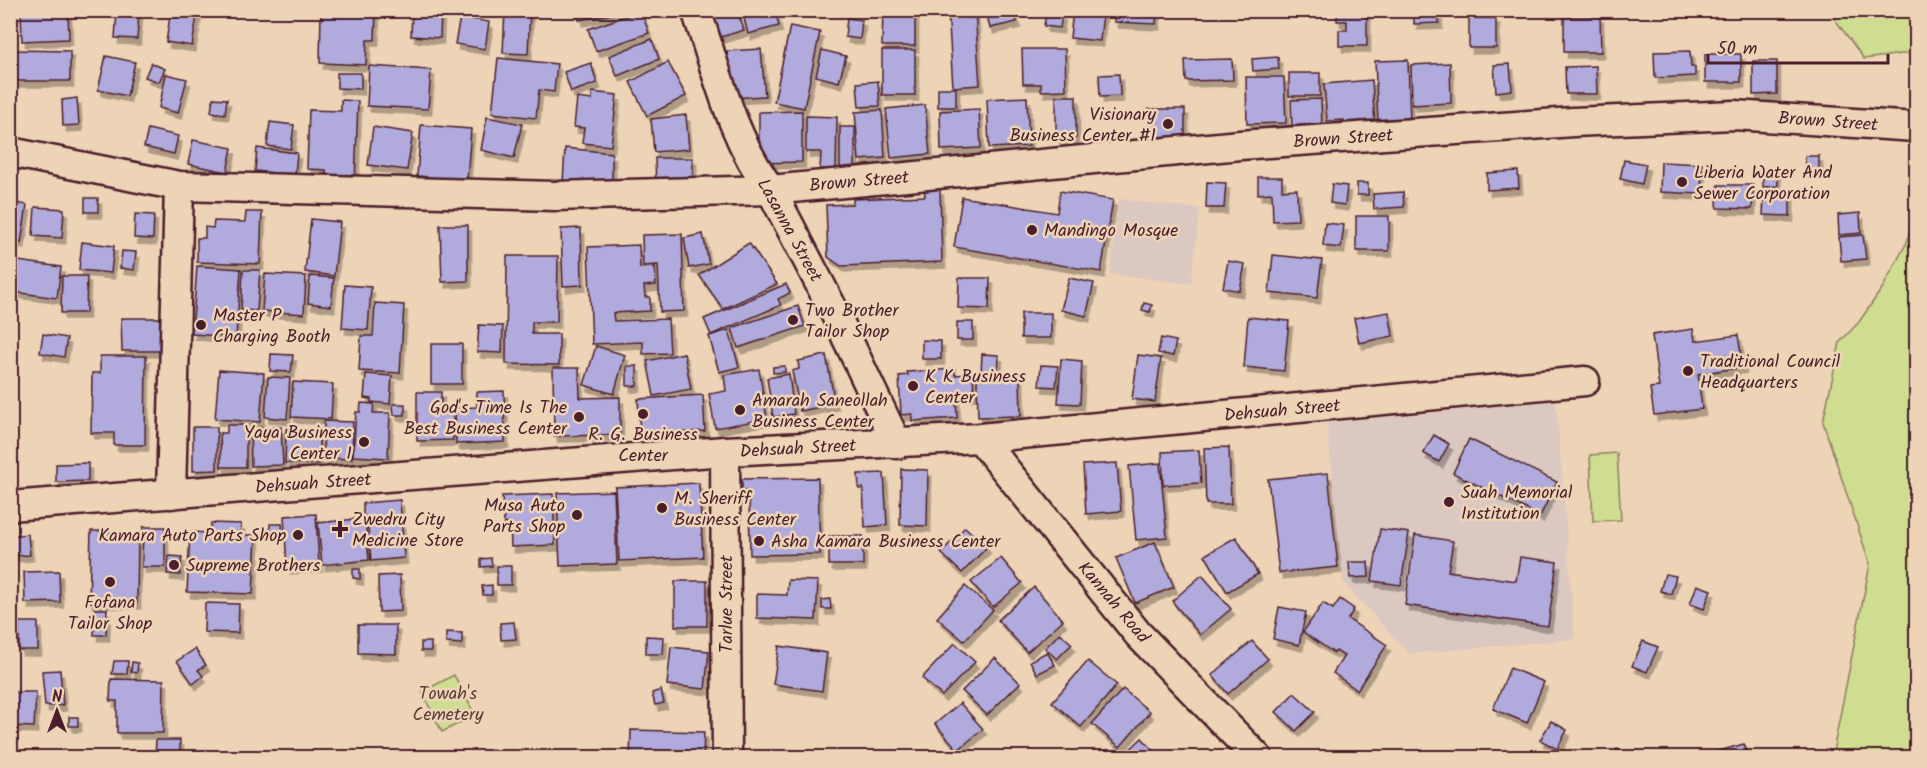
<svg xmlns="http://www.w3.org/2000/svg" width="1927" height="768" font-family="Kalam,sans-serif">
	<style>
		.built { fill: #dbc8c1 }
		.green { fill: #cfdd91; stroke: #8c7e5e; stroke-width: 1.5 }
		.building { fill: #b0abdc; stroke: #4a1f2b; stroke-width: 1.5; filter: url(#shadow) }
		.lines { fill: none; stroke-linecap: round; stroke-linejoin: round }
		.minor-casing { stroke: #4a1f2b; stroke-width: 33 }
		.minor { stroke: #eed4b6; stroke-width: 28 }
		.poi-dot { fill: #4a1f2b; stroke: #eed4b6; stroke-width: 2 }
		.labels { text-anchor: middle; stroke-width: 5; stroke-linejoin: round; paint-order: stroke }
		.poi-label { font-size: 18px; fill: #4a1f2b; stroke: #eed4b6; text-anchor: start }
		.street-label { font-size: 18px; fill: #4a1f2b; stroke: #eed4b6 }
		.park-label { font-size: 18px; fill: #5e3c3a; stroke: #eed4b6 }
	</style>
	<defs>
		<filter id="shadow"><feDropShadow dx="3.5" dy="6" stdDeviation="0" flood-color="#0004"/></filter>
	</defs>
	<rect width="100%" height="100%" fill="#eed4b6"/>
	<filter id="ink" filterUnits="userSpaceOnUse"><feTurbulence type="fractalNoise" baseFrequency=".0167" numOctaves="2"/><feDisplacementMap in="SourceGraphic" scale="12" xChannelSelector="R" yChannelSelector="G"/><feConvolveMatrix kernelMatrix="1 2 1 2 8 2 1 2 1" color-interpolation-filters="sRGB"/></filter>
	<g filter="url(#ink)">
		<!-- built -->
		<g class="built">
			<path d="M1119 199 1200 209 1191 284 1110 274Z"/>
			<path d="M1556 401 1575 639 1409 654 1343 582 1327 423Z"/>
		</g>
		<!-- green -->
		<g class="green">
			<path d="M1833 11H1916V49L1910 53 1864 59 1834 18Z"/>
			<path d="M1916 201V757H1832L1870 564 1823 422 1840 342 1859 322 1883 287 1907 242Z"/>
			<path d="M1617 453 1621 520 1593 521 1590 455Z"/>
			<path d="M454 675 475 715 442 732 422 692Z"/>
		</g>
		<!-- building -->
		<g class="building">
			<path d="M68 10 69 39 22 41 21 11Z"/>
			<path d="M171 10H198L192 46 166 42Z"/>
			<path d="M321 10H376L375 40H367L366 65 320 63Z"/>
			<path d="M412 10H441L440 38 411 36Z"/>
			<path d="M505 10H530L528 54 503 53Z"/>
			<path d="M578 10H634L579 20Z"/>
			<path d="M716 10H737L744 30 711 40 703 15Z"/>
			<path d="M742 10H775L779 26 748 34Z"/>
			<path d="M883 10H915V46H882Z"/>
			<path d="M948 10H975L980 85 953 87Z"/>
			<path d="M986 10H1014L1017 22 990 28Z"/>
			<path d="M1073 10 1103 13 1100 41 1070 38Z"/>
			<path d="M1115 10H1157L1156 24 1114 22Z"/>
			<path d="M1337 10H1367V46H1339V30H1347V21H1337Z"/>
			<path d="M1414 10H1438L1439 23 1414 24Z"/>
			<path d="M117 11 139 13 137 39 115 38Z"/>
			<path d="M641 11 649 33 596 51 588 29Z"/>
			<path d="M1046 13 1062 15 1060 28 1044 26Z"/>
			<path d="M1600 16 1601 52H1564V17Z"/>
			<path d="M460 17 489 22 485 49 455 44Z"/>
			<path d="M847 18 862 20 860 39 845 37Z"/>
			<rect x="1469" y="18" width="27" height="30"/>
			<path d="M790 26 820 32 804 108 774 102Z"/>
			<path d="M652 39 659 59 617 76 609 56Z"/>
			<path d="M761 49 765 96 731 98 727 51Z"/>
			<path d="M1022 49H1065L1066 90 1041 91V84H1023Z"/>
			<path d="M10 50 70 51V81H10Z"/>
			<path d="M822 50 846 56 839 82 816 76Z"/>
			<rect x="882" y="50" width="33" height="45"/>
			<path d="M1690 51 1691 67H1695V76L1655 78 1654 52Z"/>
			<rect x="1705" y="54" width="36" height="28"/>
			<path d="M106 56 135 62 127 96 98 90Z"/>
			<path d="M1278 57 1279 69 1253 71 1252 59Z"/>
			<path d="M498 58 557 64 554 92 539 90 536 118 492 113Z"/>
			<path d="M1232 59 1233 80 1186 81 1185 60Z"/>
			<path d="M1408 60 1410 121 1378 122 1375 61Z"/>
			<path d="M1753 61H1777V94L1753 95Z"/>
			<path d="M668 62 686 96 647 116 630 82Z"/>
			<path d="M151 63 165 69 159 82 145 77Z"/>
			<path d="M591 63 597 83 571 92 564 72Z"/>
			<path d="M1450 63 1451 103 1412 105 1411 65Z"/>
			<path d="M1510 64 1512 90 1496 92 1494 65Z"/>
			<path d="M369 66 431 70 428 109 367 106Z"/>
			<path d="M1596 66 1597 94H1566L1565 67Z"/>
			<path d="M337 73H361V89L337 88Z"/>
			<rect x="1289" y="73" width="31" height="23"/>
			<path d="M166 74 187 79 178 113 159 108Z"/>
			<path d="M1119 74 1120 96 1100 97 1099 75Z"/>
			<path d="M1246 77H1284L1286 123 1247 124Z"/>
			<path d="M1372 80 1375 127 1345 129 1344 120 1327 121 1324 84Z"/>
			<path d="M878 81 880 106 859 107 857 83Z"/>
			<rect x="938" y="88" width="18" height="19"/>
			<path d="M592 92 617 95 611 146 582 143 584 128 574 127 577 98 592 100Z"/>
			<rect x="1056" y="96" width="20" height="42"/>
			<path d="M1027 97 1029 146 989 148 987 99Z"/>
			<path d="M77 98 79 125 63 126 62 100Z"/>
			<path d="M213 98 227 99 225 114 211 112Z"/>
			<path d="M1321 99 1322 126 1292 127 1291 100Z"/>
			<path d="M341 100 358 101 355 182 326 181V170L307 169 309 110 341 111Z"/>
			<path d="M925 105 930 154 891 158 886 109Z"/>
			<path d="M979 109 981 148 941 150 940 111Z"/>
			<path d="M1149 109H1185V137L1149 138Z"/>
			<path d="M882 110 885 158 859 160 855 112Z"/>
			<path d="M802 111V162L759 163V112Z"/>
			<path d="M686 115 689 149 654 152 651 119Z"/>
			<path d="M806 116 837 117 836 169H820L821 152H806Z"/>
			<path d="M487 117 522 124 514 158 481 150Z"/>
			<path d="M270 122 294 125 291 149 267 146Z"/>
			<path d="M421 125 471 129 467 180 417 176Z"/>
			<path d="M373 127 413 133 407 170 368 165Z"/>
			<rect x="840" y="127" width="15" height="41"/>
			<path d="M148 129 178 136 174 154 144 147Z"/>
			<path d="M193 140 232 148 227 172 188 164Z"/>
			<path d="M257 148 297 153 295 175 255 171Z"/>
			<path d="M565 148 612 153V187L563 183Z"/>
			<path d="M1805 156H1819V172H1806Z"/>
			<path d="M655 158H693V187L656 188Z"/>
			<path d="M1624 160 1646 164 1642 184 1620 179Z"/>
			<path d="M1661 162 1702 164 1701 194 1660 192Z"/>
			<path d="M1518 171 1519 188 1487 190V173Z"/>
			<path d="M1777 171 1778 186 1763 187V172Z"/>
			<path d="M1258 177H1282V190L1297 189 1298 220 1273 221 1272 193 1258 194Z"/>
			<path d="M1207 182 1226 183 1224 208H1206Z"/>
			<rect x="1357" y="183" width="11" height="12"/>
			<path d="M1332 184 1347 186 1345 205 1330 203Z"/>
			<path d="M1718 185H1753L1752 209 1717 208Z"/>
			<path d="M924 189H940L942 262 841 266 828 257 826 205 853 204V199L925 196Z"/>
			<path d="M1060 191 1113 200 1101 272 954 247 962 197 1057 213Z"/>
			<path d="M10 192H12L11 202 27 205 21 243 10 241Z"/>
			<path d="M1403 192 1404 207 1374 209 1373 194Z"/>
			<path d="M1764 195H1790V216L1763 215Z"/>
			<rect x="85" y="198" width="13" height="14"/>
			<path d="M35 207 64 209 62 238 33 236Z"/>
			<path d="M246 212H262L260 264 197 262V238H205V227L213 228 214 221 245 222Z"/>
			<path d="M1860 213 1861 233 1839 235 1838 215Z"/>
			<path d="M135 214 154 215 153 239 134 238Z"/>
			<rect x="1356" y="216" width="33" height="35"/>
			<path d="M311 219 340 222 334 276 305 272Z"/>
			<path d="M1325 223 1344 225 1341 248 1323 246Z"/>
			<path d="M440 225H468V281L442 282Z"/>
			<path d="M581 228 582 285 563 286 561 229Z"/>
			<path d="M682 234 684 311 660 312 658 265 643 266 642 235Z"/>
			<path d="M703 234 709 264 689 268 684 238Z"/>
			<path d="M1863 235 1866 259 1841 261 1839 237Z"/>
			<path d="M82 242 114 246 111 273 79 270Z"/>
			<path d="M749 243 777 284 723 309 699 275Z"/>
			<path d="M639 245 640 268 655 267 656 285 644 286 645 297H650V311L613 313 614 321 668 319 670 353 643 354V342L592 344 588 247Z"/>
			<path d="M122 251 136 252 134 270 120 268Z"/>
			<path d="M1273 255 1322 260 1317 298 1269 293Z"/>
			<path d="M507 256H558L557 322H532V334H559V365L506 364Z"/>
			<path d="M18 261 61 267 57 298 14 292Z"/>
			<path d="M1228 261 1245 264 1240 291 1223 288Z"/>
			<path d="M197 266 241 269 236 337 192 334Z"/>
			<path d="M243 270H260L257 311 241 310Z"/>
			<path d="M265 274 306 276 304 314 262 311Z"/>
			<path d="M62 276H87L86 313H61Z"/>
			<path d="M310 276 334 278 331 306 308 303Z"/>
			<path d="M959 278H990L989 309 958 308Z"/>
			<path d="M1069 278 1094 283 1086 316 1061 310Z"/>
			<path d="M786 284 790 293 778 299 781 305 711 335 704 319Z"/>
			<path d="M345 285 371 287 368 330 342 328Z"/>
			<path d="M375 303 404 305 400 373 359 371 361 336H373Z"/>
			<path d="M1144 303 1152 305 1150 312 1142 310Z"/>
			<path d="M798 306 805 326 738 348 732 328Z"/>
			<path d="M1389 312 1393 336 1359 343 1354 318Z"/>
			<rect x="1021" y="313" width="30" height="25"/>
			<path d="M1248 317 1289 321 1284 371 1244 367Z"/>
			<path d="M121 318H160V351H122Z"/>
			<rect x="957" y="322" width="16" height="18"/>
			<path d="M479 325 503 326 502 353 477 352Z"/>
			<path d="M1693 329 1695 341 1738 335 1743 367 1698 374 1702 409 1654 415 1650 388 1659 387 1652 335Z"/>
			<path d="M729 330 739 367 719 372 709 336Z"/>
			<path d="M43 334 67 338 64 357 40 353Z"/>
			<path d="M1161 338 1176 341 1173 356 1158 353Z"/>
			<path d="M922 340 941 341V359H922Z"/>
			<rect x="431" y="344" width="31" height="40"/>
			<path d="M596 346 625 355 614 394 584 385Z"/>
			<path d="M684 353 691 389 654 396 647 361Z"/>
			<path d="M271 354 293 355 291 372 270 371Z"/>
			<path d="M982 354 999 355 998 374 981 373Z"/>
			<path d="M826 355 835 404 800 411 792 371 799 369 798 361Z"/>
			<path d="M1138 355 1161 358 1155 402 1132 399Z"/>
			<path d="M100 356H146L145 445H114V433H91L92 373H100Z"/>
			<path d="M1061 359 1082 361 1080 404 1058 403Z"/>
			<path d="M1041 365 1058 366 1056 387 1039 386Z"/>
			<rect x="627" y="366" width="10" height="20"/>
			<path d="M785 366V372L773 373V367Z"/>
			<path d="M553 368H579L580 398 620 397V435L554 436Z"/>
			<path d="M759 369 767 419 715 428 709 394 726 391 724 375Z"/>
			<path d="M955 369V375L973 374 974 394 956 395 957 418 912 421V414L901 415 899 376 908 375 907 372Z"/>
			<path d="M219 370 264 373 260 422 215 419Z"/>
			<path d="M366 374 392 376 390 404 371 402V399L364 398Z"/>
			<path d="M789 374 794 414 773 417 767 378Z"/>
			<path d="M268 377 290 378 287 419 265 417Z"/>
			<path d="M1020 377 1021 416 978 417 977 378Z"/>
			<path d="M293 382 333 384 331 419 291 417Z"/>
			<path d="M504 391 505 442 456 444 455 408 477 407V392Z"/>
			<path d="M417 392H441V407L453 406V440L417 441Z"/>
			<path d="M703 395 705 431 640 435 638 399Z"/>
			<path d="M361 403 374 404 373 413H390L388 458 353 456 356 412H360Z"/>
			<path d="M393 404H405V415H394Z"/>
			<path d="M324 421 353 422 352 459 323 458Z"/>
			<path d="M227 425H246V467H221L220 433H227Z"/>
			<path d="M193 427H217V470L193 471Z"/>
			<path d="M281 427 283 465 251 466 250 428Z"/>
			<path d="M286 429H319V464L285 463Z"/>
			<path d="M1434 435 1449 444 1439 462 1423 453Z"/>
			<path d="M1469 439 1557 482 1540 516 1453 473Z"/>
			<path d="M1229 447 1231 504H1206L1204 448Z"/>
			<path d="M1199 450 1201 483 1163 485 1162 452Z"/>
			<path d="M88 463V481L56 482V464Z"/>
			<path d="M1117 463 1121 511 1086 514 1083 465Z"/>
			<path d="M1160 463 1167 537 1136 540 1129 466Z"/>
			<path d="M901 469 928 470 927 526 900 525Z"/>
			<path d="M884 473 887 525 865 527 863 488 859 489 858 474Z"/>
			<path d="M1328 473 1338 567 1279 573 1268 479Z"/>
			<path d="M818 478 820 554 750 555 749 491H742V479Z"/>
			<path d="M699 483 703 557 619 561 615 487Z"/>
			<path d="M614 491 617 564 560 566 557 493Z"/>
			<path d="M553 494 555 545 511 547 510 523 504 524 502 496Z"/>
			<path d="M400 500 404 558 371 561 367 516 363 517V503Z"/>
			<path d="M316 514 319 566 287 568 284 516Z"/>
			<path d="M365 518 369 560 322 565 318 523Z"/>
			<path d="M211 523 241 524 240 535H256L253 594 187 592 190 532 210 533Z"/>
			<path d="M270 524H282L283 534 270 535Z"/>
			<path d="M143 527H165V567H142Z"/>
			<path d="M965 527 987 547 962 573 941 553Z"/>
			<path d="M1380 529 1409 533 1401 585 1372 581Z"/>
			<path d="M91 531H110V536L138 537 137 603 89 602Z"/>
			<path d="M28 534 30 555 10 556V536Z"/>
			<path d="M1415 535 1453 541 1448 571 1516 581 1520 557 1557 562 1548 626 1405 605Z"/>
			<rect x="829" y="536" width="34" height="29"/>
			<path d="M1236 537 1258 574 1227 592 1205 555Z"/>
			<path d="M1155 542 1174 587 1135 603 1116 558Z"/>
			<path d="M169 556 182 557 180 575 167 574Z"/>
			<path d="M491 558 492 566 481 567V559Z"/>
			<path d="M1001 558 1022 583 993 607 971 582Z"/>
			<path d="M1349 562H1368L1369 577 1350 578Z"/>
			<rect x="497" y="566" width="14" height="19"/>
			<path d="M353 569H360V579L353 578Z"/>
			<path d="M59 571 60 602 25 603 24 572Z"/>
			<path d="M1665 574 1676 576 1671 594 1660 591Z"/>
			<path d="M400 575 401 611 379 612 378 576Z"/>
			<path d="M1202 575 1231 609 1200 635 1172 601Z"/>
			<path d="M788 580 818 581 816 620 757 618V594L787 595Z"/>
			<rect x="675" y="581" width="32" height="45"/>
			<path d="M492 585V595H483L482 586Z"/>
			<path d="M1697 585 1711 590 1704 609 1690 604Z"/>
			<path d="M965 586 993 610 964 641 937 618Z"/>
			<path d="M1034 587 1063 620 1027 652 998 620Z"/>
			<path d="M830 599 831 609H822V600Z"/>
			<path d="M1340 599 1354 609 1348 619 1387 645 1357 690 1333 673 1344 656 1336 651 1334 653 1303 632 1323 603 1333 609Z"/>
			<path d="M205 603 239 604 238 633 204 632Z"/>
			<path d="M1279 607 1306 612 1299 645 1273 639Z"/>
			<path d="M95 609H107L106 635H94Z"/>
			<rect x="19" y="622" width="19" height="28"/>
			<path d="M514 622 516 639 501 640 500 623Z"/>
			<path d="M358 625H396V654L358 653Z"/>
			<path d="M446 632 462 633V644L446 643Z"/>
			<path d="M1060 633 1072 644 1057 659 1045 648Z"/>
			<path d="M646 636 664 637 663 654H646Z"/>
			<path d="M1252 641 1268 659 1228 694 1212 675Z"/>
			<path d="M1643 641 1658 647 1647 672 1632 666Z"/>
			<rect x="421" y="642" width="10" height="9"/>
			<path d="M955 643 975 662 942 696 922 678Z"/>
			<path d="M779 646 827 653 822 691 773 684Z"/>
			<path d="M671 647 709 651 705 689 667 685Z"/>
			<path d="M195 649 206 665 198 670 203 676 193 684 177 661Z"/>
			<path d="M1047 652 1055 665 1037 674 1030 661Z"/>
			<path d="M995 658 1020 683 987 715 962 691Z"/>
			<path d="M114 661H128L127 674H112Z"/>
			<path d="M1088 661 1117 685 1081 727 1052 702Z"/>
			<path d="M132 662 138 663 137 673 131 672Z"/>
			<path d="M1510 668 1544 682 1527 723 1493 709Z"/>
			<path d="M60 670 63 705 45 706 42 671Z"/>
			<path d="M111 679 164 680 163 733H117V701H110Z"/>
			<path d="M1123 689 1150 712 1120 747 1092 724Z"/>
			<path d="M661 690 664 703 655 705 652 693Z"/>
			<path d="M10 692H36L34 727 10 726Z"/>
			<path d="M1294 693 1315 712 1296 731 1276 712Z"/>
			<path d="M960 703 983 729 958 750 935 724Z"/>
			<rect x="69" y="717" width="9" height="9"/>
			<path d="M1551 721 1567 730 1557 749 1540 740Z"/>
			<path d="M631 730 704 732 703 758H630Z"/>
			<path d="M1142 738 1161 758H1121Z"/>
			<path d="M156 740H180V758H155Z"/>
			<path d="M1744 744 1748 758H1709L1708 754Z"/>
			<path d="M1617 749 1632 758H1612Z"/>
		</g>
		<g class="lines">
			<defs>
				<g id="minor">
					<path d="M696 10C717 71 732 139 771 190L834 311 897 444"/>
					<path d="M10 152 179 186 555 196 771 190 1240 145 1573 122 1734 115 1916 127"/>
					<path d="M980 438 1138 634 1258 758"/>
					<path d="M725 451 727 758"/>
					<path d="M171 494 179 186"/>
					<path d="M10 506 725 451 980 438 1585 381"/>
				</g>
			</defs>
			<!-- minor casing -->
			<use href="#minor" class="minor-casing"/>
			<!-- minor -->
			<use href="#minor" class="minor"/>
		</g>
	</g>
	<!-- markers -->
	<g class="poi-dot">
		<circle cx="1168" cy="124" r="6"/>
		<circle cx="1682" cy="182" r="6"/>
		<circle cx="1032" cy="230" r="6"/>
		<circle cx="793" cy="320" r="6"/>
		<circle cx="201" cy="325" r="6"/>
		<circle cx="1688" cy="371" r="6"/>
		<circle cx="913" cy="386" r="6"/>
		<circle cx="740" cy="410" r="6"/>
		<circle cx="643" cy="414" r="6"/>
		<circle cx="579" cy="417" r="6"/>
		<circle cx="364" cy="442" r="6"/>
		<circle cx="1449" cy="502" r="6"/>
		<circle cx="662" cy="508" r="6"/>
		<circle cx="577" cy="515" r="6"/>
		<path d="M337 520h6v6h6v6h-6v6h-6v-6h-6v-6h6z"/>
		<circle cx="298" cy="535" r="6"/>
		<circle cx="759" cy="541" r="6"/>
		<circle cx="174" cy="565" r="6"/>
		<circle cx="110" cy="582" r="6"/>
	</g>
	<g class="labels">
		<!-- poi labels -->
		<g class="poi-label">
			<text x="1156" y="120" text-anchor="end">Visionary<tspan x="1156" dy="21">Business Center #1</tspan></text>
			<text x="1694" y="178">Liberia Water And<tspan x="1694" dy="21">Sewer Corporation</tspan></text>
			<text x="1044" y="236">Mandingo Mosque</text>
			<text x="805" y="316">Two Brother<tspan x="805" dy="21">Tailor Shop</tspan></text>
			<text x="213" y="321">Master P<tspan x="213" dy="21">Charging Booth</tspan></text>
			<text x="1700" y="367">Traditional Council<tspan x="1700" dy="21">Headquarters</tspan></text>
			<text x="925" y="382">K K Business<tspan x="925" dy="21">Center</tspan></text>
			<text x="752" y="406">Amarah Saneollah<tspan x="752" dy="21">Business Center</tspan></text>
			<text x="567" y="413" text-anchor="end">God's Time Is The<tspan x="567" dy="21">Best Business Center</tspan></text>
			<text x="352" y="438" text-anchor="end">Yaya Business<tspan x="352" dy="21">Center 1</tspan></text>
			<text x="643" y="440" text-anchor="middle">R. G. Business<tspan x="643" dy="21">Center</tspan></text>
			<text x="1461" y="498">Suah Memorial<tspan x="1461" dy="21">Institution</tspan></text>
			<text x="674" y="504">M. Sheriff<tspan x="674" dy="21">Business Center</tspan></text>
			<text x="565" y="511" text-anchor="end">Musa Auto<tspan x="565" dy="21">Parts Shop</tspan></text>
			<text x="352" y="525">Zwedru City<tspan x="352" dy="21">Medicine Store</tspan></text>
			<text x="286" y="541" text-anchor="end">Kamara Auto Parts Shop</text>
			<text x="771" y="547">Asha Kamara Business Center</text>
			<text x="186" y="571">Supreme Brothers</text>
			<text x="110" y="608" text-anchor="middle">Fofana<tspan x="110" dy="21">Tailor Shop</tspan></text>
		</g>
		<!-- street labels -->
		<g class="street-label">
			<text transform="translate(1828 121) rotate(4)" y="6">Brown Street</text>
			<text transform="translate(1343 138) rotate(-4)" y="6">Brown Street</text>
			<text transform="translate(859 181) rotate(-5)" y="6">Brown Street</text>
			<text transform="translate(790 230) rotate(61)" y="6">Lasanna Street</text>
			<text transform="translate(1282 410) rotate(-5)" y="6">Dehsuah Street</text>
			<text transform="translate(798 448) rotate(-3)" y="6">Dehsuah Street</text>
			<text transform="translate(313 483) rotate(-4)" y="6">Dehsuah Street</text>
			<text transform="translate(1114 602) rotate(50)" y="6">Kannah Road</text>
			<text transform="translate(726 604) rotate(-90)" y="6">Tarlue Street</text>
		</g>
		<!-- park labels -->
		<g class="park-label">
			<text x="448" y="699">Towah's<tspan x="448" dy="21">Cemetery</tspan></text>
		</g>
	</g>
	<!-- margin -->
	<rect width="1927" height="768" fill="none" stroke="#eed4b6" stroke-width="36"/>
	<rect x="18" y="18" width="1891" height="732" fill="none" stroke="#4a1f2b" stroke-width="2" filter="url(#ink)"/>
	<!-- north arrow -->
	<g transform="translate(57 711)" stroke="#eed4b6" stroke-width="4.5" paint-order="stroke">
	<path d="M0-4.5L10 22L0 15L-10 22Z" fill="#4a1f2b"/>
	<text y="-9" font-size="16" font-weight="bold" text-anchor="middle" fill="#4a1f2b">N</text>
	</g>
	<!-- scale -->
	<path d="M1708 54v9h180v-9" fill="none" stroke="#4a1f2b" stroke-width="3"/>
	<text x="1717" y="54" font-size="18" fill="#4a1f2b" stroke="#eed4b6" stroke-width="4.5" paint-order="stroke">50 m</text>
</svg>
